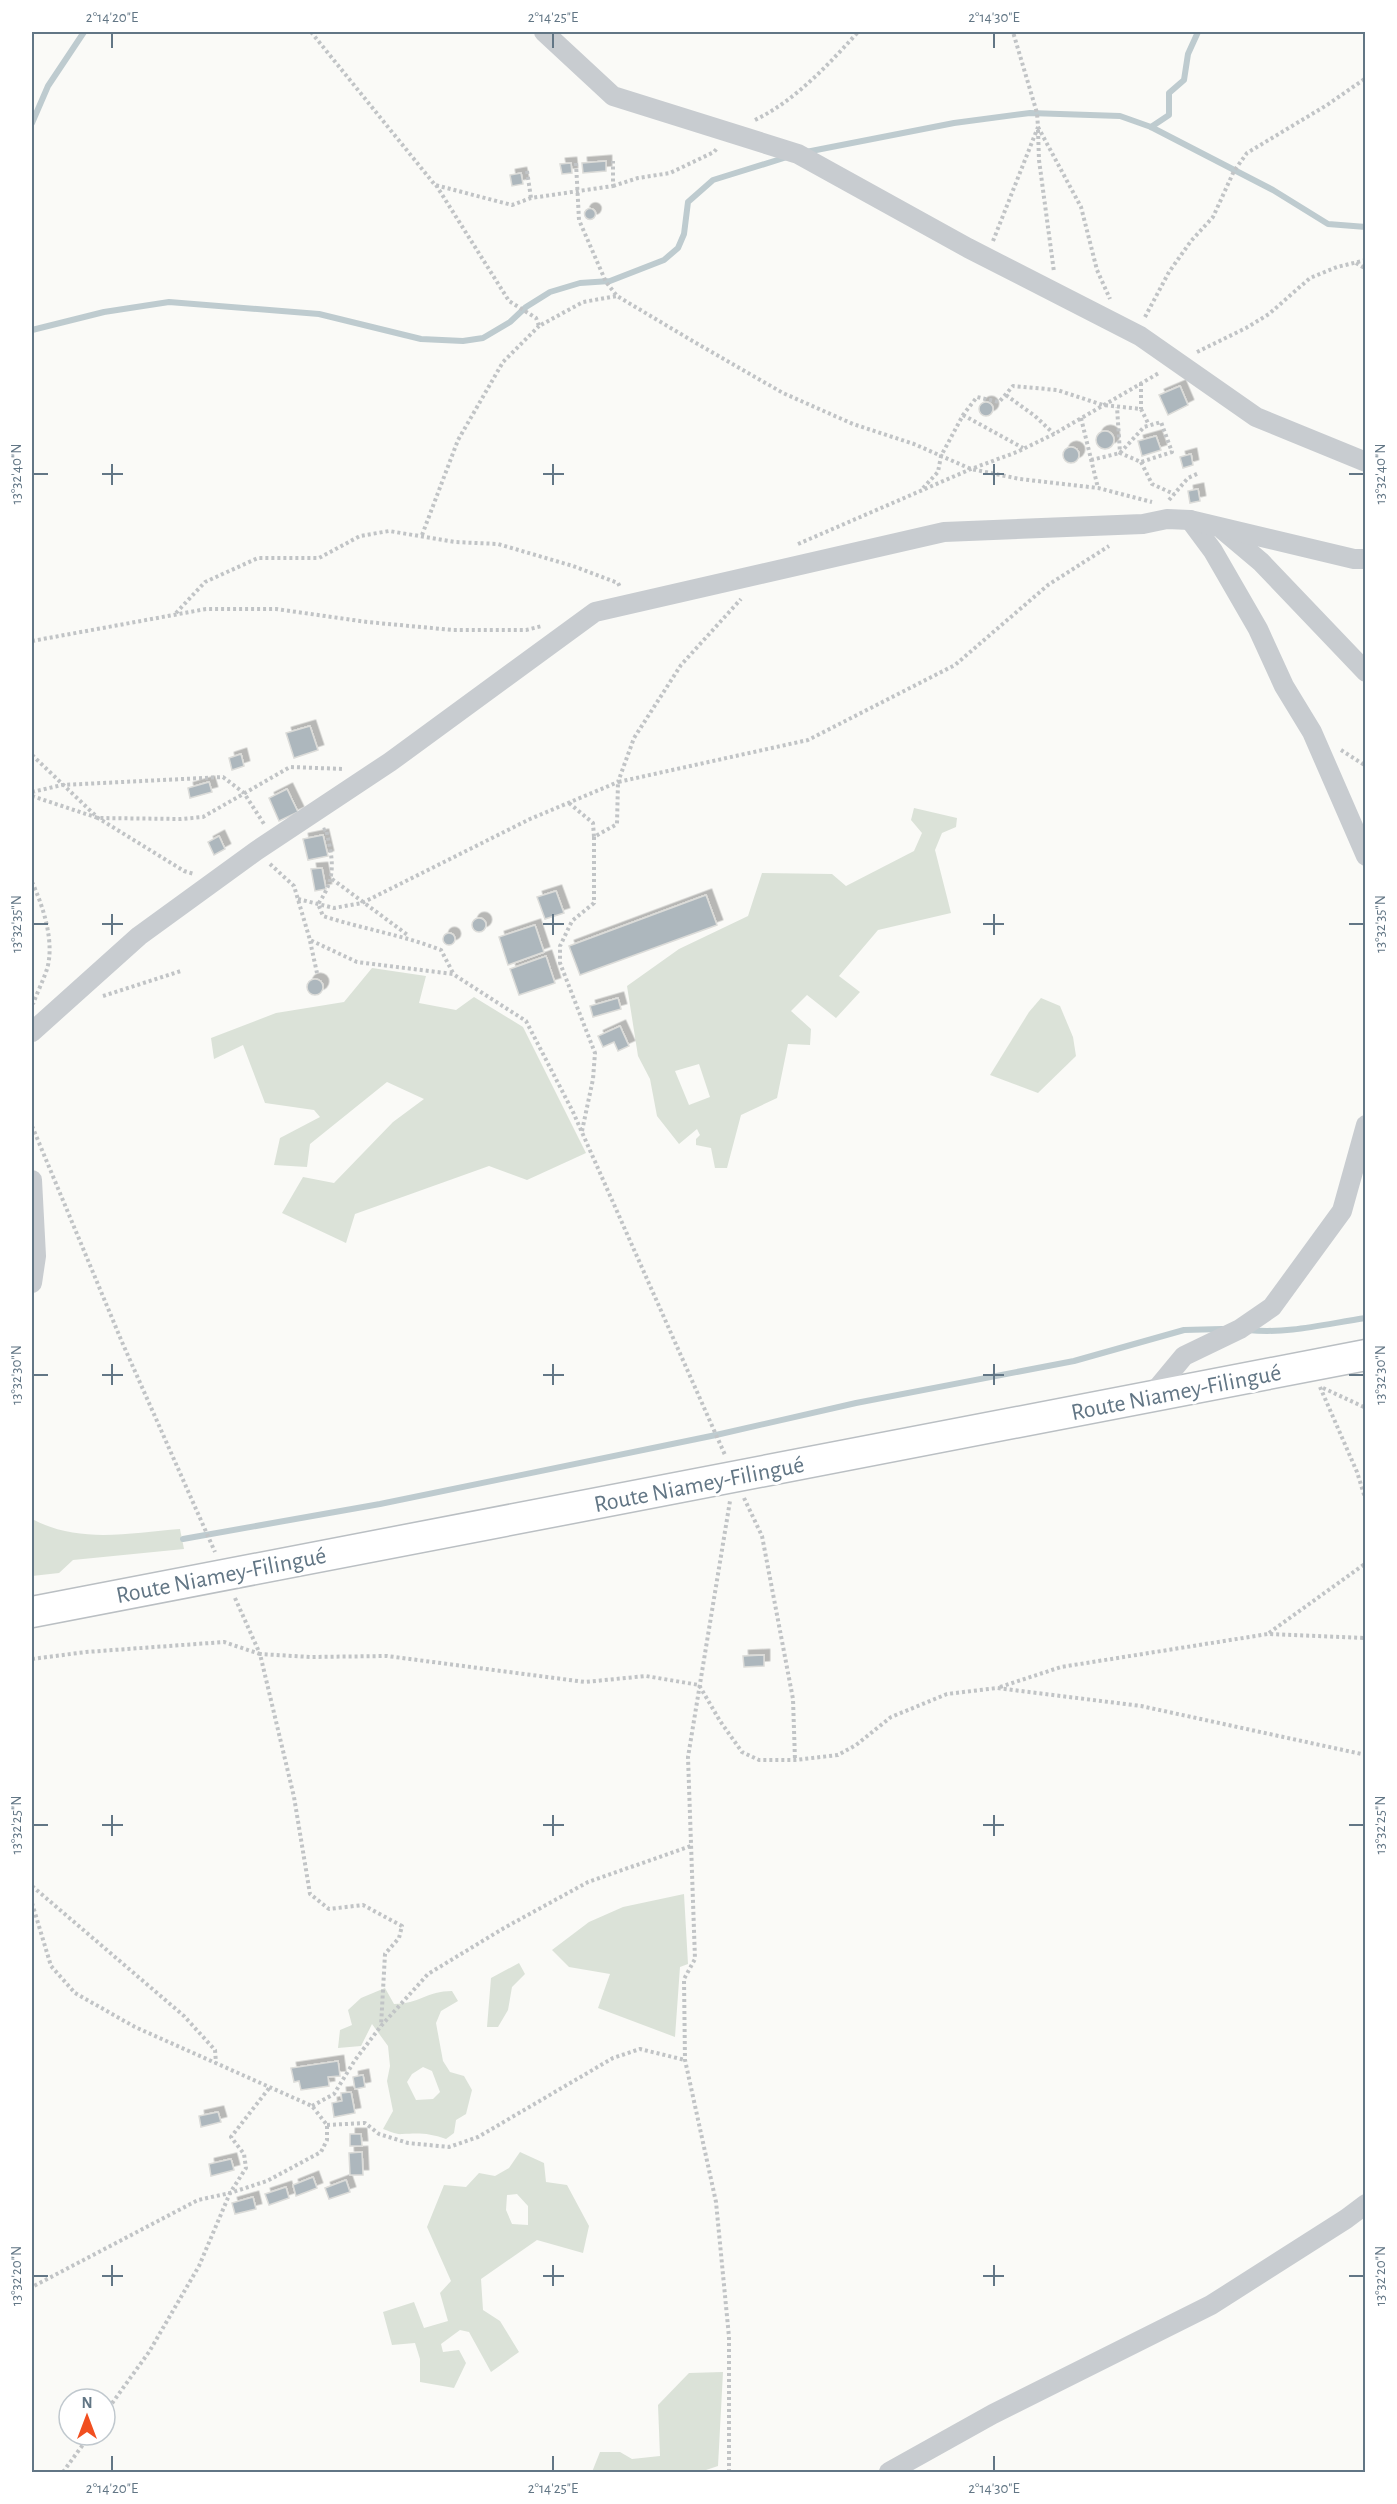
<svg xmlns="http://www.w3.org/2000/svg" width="1397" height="2504" font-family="'Alegreya Sans',sans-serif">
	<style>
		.green { fill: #dbe2d8; fill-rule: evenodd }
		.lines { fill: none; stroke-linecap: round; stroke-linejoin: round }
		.stream { stroke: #becbcf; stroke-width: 6 }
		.building { fill: #adb7bd; stroke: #dcdcd9; stroke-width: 1.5; filter: url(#shadow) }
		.primary-casing { stroke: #babfc3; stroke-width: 33 }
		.path { stroke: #c1c4c6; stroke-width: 4; stroke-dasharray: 3 3; stroke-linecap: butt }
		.minor { stroke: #c8ccd0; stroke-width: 20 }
		.primary { stroke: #fff; stroke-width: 30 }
		.ticks { fill: none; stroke: #627685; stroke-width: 2 }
		.labels { text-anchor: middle; stroke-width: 6; stroke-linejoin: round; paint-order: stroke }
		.street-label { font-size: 24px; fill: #627685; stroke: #fff }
		.neatline { fill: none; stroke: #627685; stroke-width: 2 }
		.ticks-label { font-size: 15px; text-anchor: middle; fill: #627685 }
	</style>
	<defs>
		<filter id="shadow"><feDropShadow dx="5.5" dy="-5.5" stdDeviation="0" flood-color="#0004"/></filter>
	</defs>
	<rect width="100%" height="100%" fill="#fafaf7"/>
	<!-- green -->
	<g class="green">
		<path d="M914 808 957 818 956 827 942 833 935 850 951 913 878 930 839 976 860 992 836 1018 807 995 791 1011 811 1029 810 1045 788 1044 777 1098 741 1115 727 1168H715L711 1148 696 1145V1139L700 1135 697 1129 679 1144 657 1116 650 1079 638 1056 627 986 679 949 748 916 762 873 832 874 846 886 914 851 922 833 911 820ZM699 1064 710 1097 689 1105 675 1071Z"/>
		<path d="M372 968 426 976 419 1003 456 1010 474 997 523 1027 586 1153 527 1180 489 1166 355 1214 346 1243 282 1213 303 1177 334 1183 393 1122 424 1099 387 1082 310 1144 307 1167 274 1165 280 1138 320 1117 314 1110 265 1103 243 1045 214 1059 211 1038 276 1013 344 1002Z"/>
		<path d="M1041 998 1060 1006 1073 1037 1076 1056 1038 1093 990 1075 1029 1012Z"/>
		<path d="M32 1519C79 1544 129 1533 180 1529L184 1549 73 1560 59 1573 32 1576Z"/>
		<path d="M684 1894 688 1964 680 1967 675 2037 598 2008 610 1974 569 1967 552 1950 589 1922 623 1907Z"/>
		<path d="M519 1963 525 1974 512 1987 508 2010 498 2027H487L491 1978Z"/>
		<path d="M385 1988 394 2004C419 2004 427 1991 452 1991L458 2001 441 2011 436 2023 443 2061 450 2072 464 2076 472 2090 466 2114 456 2120 454 2133 446 2139C429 2133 420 2133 402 2134 397 2135 389 2131 383 2129L393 2111 387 2081 390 2066 388 2046 372 2024 361 2046 338 2048 340 2030 352 2025 348 2010 361 1998ZM423 2067 432 2071 440 2092 433 2099 416 2100 407 2082 412 2074Z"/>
		<path d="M520 2152 544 2163 546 2182 567 2185 589 2226 583 2253 537 2240 481 2279 483 2310 500 2321 519 2352 491 2372 469 2332 460 2330 441 2344 443 2352 459 2350 466 2363 454 2388 420 2382V2359L415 2343 392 2345 383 2312 414 2302 424 2328 448 2321 440 2293 451 2281 427 2227 444 2185 466 2187 479 2173 495 2176 509 2168ZM517 2194 528 2206V2225L512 2224 506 2210 507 2195Z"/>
		<path d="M723 2372 718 2466 700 2472H592L600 2452H620L632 2459 660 2456 658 2405 689 2373Z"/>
	</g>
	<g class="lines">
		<!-- stream -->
		<g class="stream">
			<path d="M32 123 48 86 84 32"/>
			<path d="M1151 127 1169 115V93L1184 80 1188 54 1198 32"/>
			<path d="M806 152 954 123 1030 113 1120 116 1151 127 1273 190 1328 224 1366 227"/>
			<path d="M32 330 104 312 169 302 319 314 421 339 463 341 483 338 510 322 526 307 550 292 580 283 610 281 664 260 678 248 684 234 688 202 713 180 787 157"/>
			<path d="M1248 1330C1289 1334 1325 1324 1366 1318"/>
			<path d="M183 1539 380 1504 716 1435 856 1403 1074 1361 1184 1330 1222 1329"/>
		</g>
	</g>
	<!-- building -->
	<g class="building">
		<path d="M606 161V171L583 173 582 163Z"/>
		<path d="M571 163 572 173 562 174 560 164Z"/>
		<path d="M521 173 523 184 512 186 510 175Z"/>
		<circle cx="590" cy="214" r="5.5"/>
		<path d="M1180 386 1188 405 1168 415 1159 395Z"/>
		<circle cx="986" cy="409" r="7"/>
		<circle cx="1105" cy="440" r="9"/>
		<path d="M1156 436 1161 450 1142 456 1138 441Z"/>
		<circle cx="1071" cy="455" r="8"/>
		<path d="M1191 454 1193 465 1183 468 1180 457Z"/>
		<path d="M1198 489 1200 501 1190 503 1188 491Z"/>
		<path d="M310 726 318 750 294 758 286 733Z"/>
		<path d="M241 754 244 766 232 770 229 758Z"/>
		<path d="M209 782 212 792 190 798 188 788Z"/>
		<path d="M287 789 298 812 279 821 269 798Z"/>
		<path d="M323 835 328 856 308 860 303 839Z"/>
		<path d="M219 836 225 849 214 855 208 842Z"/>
		<path d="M322 868 326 889 315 891 311 869Z"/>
		<path d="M556 891 564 913 545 919 537 897Z"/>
		<path d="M706 895 717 925 580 975 569 946Z"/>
		<circle cx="479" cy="925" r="7"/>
		<path d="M535 925 544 952 508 965 499 937Z"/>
		<circle cx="449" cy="939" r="6"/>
		<path d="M546 956 555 983 519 995 510 969Z"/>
		<circle cx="315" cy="987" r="8"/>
		<path d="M618 998 621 1009 593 1017 590 1006Z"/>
		<path d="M620 1026 629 1046 618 1051 614 1042 603 1047 598 1036Z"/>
		<path d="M764 1655V1666L744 1667 743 1656Z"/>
		<path d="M338 2061 340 2076 328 2077 329 2086 301 2090 299 2081 294 2082 291 2068Z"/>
		<path d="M363 2075 365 2087 355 2089 353 2077Z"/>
		<path d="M351 2092 355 2113 334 2117 332 2103 342 2101 341 2093Z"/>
		<path d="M218 2112 221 2122 201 2127 199 2116Z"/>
		<path d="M350 2134H361L362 2146H350Z"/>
		<path d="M362 2152 363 2175H350L349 2153Z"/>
		<path d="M231 2159 234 2170 211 2176 209 2164Z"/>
		<path d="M313 2177 317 2188 296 2196 293 2185Z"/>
		<path d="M346 2180 350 2192 329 2199 325 2188Z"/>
		<path d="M286 2187 289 2198 269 2205 265 2194Z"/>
		<path d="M253 2197 256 2209 235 2214 232 2203Z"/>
	</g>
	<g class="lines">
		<defs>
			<path id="primary" d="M32 1612 1366 1355"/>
		</defs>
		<!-- primary casing -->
		<use href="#primary" class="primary-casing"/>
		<!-- path -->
		<g class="path">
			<path d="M311 32 435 185 512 205 531 198 613 186V161"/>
			<path d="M755 120C796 100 828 65 858 32"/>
			<path d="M1038 127 1081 207 1097 270 1110 299"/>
			<path d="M1038 130 1039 160 1054 272"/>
			<path d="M576 163 579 220 606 282 617 296 696 343 783 393 853 424 914 444 971 469 1020 479 1098 488 1152 502"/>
			<path d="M527 171 531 198"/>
			<path d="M436 185 509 301 536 318 539 326 583 302 617 296"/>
			<path d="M613 186 638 178 670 173 714 152 718 147"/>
			<path d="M993 241 1038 127 1037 113 1013 32"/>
			<path d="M1356 263 1366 269"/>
			<path d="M1145 317 1169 272 1191 241 1213 217 1234 171 1247 153 1327 105 1366 78"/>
			<path d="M1197 352 1246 328 1269 314 1310 278 1337 267 1366 260"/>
			<path d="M1141 383V409"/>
			<path d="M1006 395 1035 416 1054 434"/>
			<path d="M963 415 1023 448"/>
			<path d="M1081 418 1098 488"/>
			<path d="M1091 460 1120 453 1144 427 1161 422 1172 452 1141 462 1120 453 1117 407"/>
			<path d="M1141 462 1152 484 1174 494"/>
			<path d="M923 488 938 472 941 456 963 415 977 397 999 402 1013 386 1057 390 1103 405 1141 409 1149 425"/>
			<path d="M1169 500 1188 478 1199 473"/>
			<path d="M422 535 458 440 503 362 539 326"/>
			<path d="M798 544 971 469 1017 452 1054 434 1159 373"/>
			<path d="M176 613 205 582 258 558H319L360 536 389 531 455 542 498 544 573 566 618 583 620 587"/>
			<path d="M32 641 206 609H276L367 622 453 630H526L542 626"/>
			<path d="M1341 750 1366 766"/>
			<path d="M32 755 98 818 184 871 194 874"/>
			<path d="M32 792 62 785 223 777 244 793 264 824"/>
			<path d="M32 796 98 818 181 819 203 817 290 767 344 769"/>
			<path d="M569 803 593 823 594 837"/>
			<path d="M323 830 326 829C333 860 337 877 318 904L323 916C363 929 403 935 441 950L453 973"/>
			<path d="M270 864 294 886 310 940 357 962 453 974 526 1021 573 1112 725 1455"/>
			<path d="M332 879 409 936"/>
			<path d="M32 882C43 906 55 942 47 969 43 981 37 993 33 1004"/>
			<path d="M298 899 334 908 362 903 530 819 618 782 634 738 681 665 741 599"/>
			<path d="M310 941 317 973"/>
			<path d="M103 996 181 971"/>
			<path d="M32 1126 122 1342 215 1552"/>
			<path d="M582 1131 593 1079 595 1053 560 963V946L572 921 594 903V837L617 824 618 782 808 740 955 665 1048 585 1109 546"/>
			<path d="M1320 1387 1357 1472 1366 1501"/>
			<path d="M1323 1388 1366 1408"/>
			<path d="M744 1498 762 1536 793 1699 795 1760"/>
			<path d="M235 1598 260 1654 310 1657 387 1656 585 1682 646 1676 699 1685 720 1721 742 1752 759 1760H795L838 1755 856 1745 891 1717 947 1694 997 1688 1141 1706 1366 1755"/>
			<path d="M1269 1633 1366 1563"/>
			<path d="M32 1659 86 1652 224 1642 260 1654 294 1797 310 1894 329 1909 363 1905 402 1926 399 1938 385 1954 381 2026"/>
			<path d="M1000 1687 1061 1667 1268 1634 1366 1638"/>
			<path d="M32 1886 184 2016 215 2050 216 2063"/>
			<path d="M32 1903 51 1966 75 1993 135 2027 312 2106 327 2125V2140L321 2152 267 2181 230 2193 198 2200 32 2287"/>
			<path d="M312 2106 334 2094 355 2060 381 2026 428 1974 504 1928 588 1882 691 1846"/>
			<path d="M327 2125 365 2123 379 2134 408 2143 449 2147 478 2137 613 2058 640 2049 685 2060"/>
			<path d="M105 2413 149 2352 199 2266 230 2193 246 2168 244 2154 231 2137 270 2087"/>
			<path d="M63 2472 90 2435"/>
			<path d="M729 2472V2337L716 2202 685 2060 684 1979 695 1959 688 1757 730 1501"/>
		</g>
		<!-- minor -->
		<g class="minor">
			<path d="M544 32 613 96 798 154 968 248 1140 336 1256 417 1366 462"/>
			<path d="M1190 520 1213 551 1258 629 1284 686 1312 732 1366 856"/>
			<path d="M1223 530 1261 562 1366 672"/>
			<path d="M32 1032 139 936 256 851 390 762 595 612 944 532 1143 524 1167 519 1190 520 1354 559H1366"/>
			<path d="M32 1180 36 1256 32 1283"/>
			<path d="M1150 1397 1184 1356 1240 1329 1272 1307 1342 1211 1366 1125"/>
			<path d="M889 2472 993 2414 1211 2305 1346 2219 1366 2204"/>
		</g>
		<!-- primary -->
		<use href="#primary" class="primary"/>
	</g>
	<!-- ticks -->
	<path class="ticks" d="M112 33V48M553 33V48M994 33V48M112 464V485M553 464V485M994 464V485M33 474H48M102 474H123M543 474H564M983 474H1004M1349 474H1364M112 914V935M553 914V935M994 914V935M33 924H48M102 924H123M543 924H564M983 924H1004M1349 924H1364M112 1364V1385M553 1364V1385M994 1364V1385M33 1375H48M102 1375H123M543 1375H564M983 1375H1004M1349 1375H1364M112 1815V1836M553 1815V1836M994 1815V1836M33 1825H48M102 1825H123M543 1825H564M983 1825H1004M1349 1825H1364M112 2265V2286M553 2265V2286M994 2265V2286M33 2276H48M102 2276H123M543 2276H564M983 2276H1004M1349 2276H1364M112 2456V2471M553 2456V2471M994 2456V2471"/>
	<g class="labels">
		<!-- street labels -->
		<g class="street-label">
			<text transform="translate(1176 1392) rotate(-11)" y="8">Route Niamey-Filingué</text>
			<text transform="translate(699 1484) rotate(-11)" y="8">Route Niamey-Filingué</text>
			<text transform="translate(221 1575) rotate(-11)" y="8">Route Niamey-Filingué</text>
		</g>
	</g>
	<!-- border -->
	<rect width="1397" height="2504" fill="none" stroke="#ffffff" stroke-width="66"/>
	<!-- north arrow -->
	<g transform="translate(87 2417)"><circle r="28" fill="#ffffff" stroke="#c0c8ce" stroke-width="1.5"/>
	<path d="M0-4.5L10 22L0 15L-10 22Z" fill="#f14f20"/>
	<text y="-9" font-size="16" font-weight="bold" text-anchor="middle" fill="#627685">N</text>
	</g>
	<rect x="33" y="33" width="1331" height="2438" class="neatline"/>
	<g class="ticks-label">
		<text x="112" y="22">2°14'20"E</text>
		<text x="553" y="22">2°14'25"E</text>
		<text x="994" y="22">2°14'30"E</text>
		<text transform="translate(16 474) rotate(-90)" y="5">13°32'40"N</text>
		<text transform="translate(1380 474) rotate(-90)" y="5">13°32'40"N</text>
		<text transform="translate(16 924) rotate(-90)" y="5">13°32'35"N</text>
		<text transform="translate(1380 924) rotate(-90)" y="5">13°32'35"N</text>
		<text transform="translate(16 1375) rotate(-90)" y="5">13°32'30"N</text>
		<text transform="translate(1380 1375) rotate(-90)" y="5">13°32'30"N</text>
		<text transform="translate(16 1825) rotate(-90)" y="5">13°32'25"N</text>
		<text transform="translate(1380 1825) rotate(-90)" y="5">13°32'25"N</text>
		<text transform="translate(16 2276) rotate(-90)" y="5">13°32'20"N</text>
		<text transform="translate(1380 2276) rotate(-90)" y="5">13°32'20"N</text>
		<text x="112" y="2493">2°14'20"E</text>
		<text x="553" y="2493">2°14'25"E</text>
		<text x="994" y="2493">2°14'30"E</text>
	</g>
</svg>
